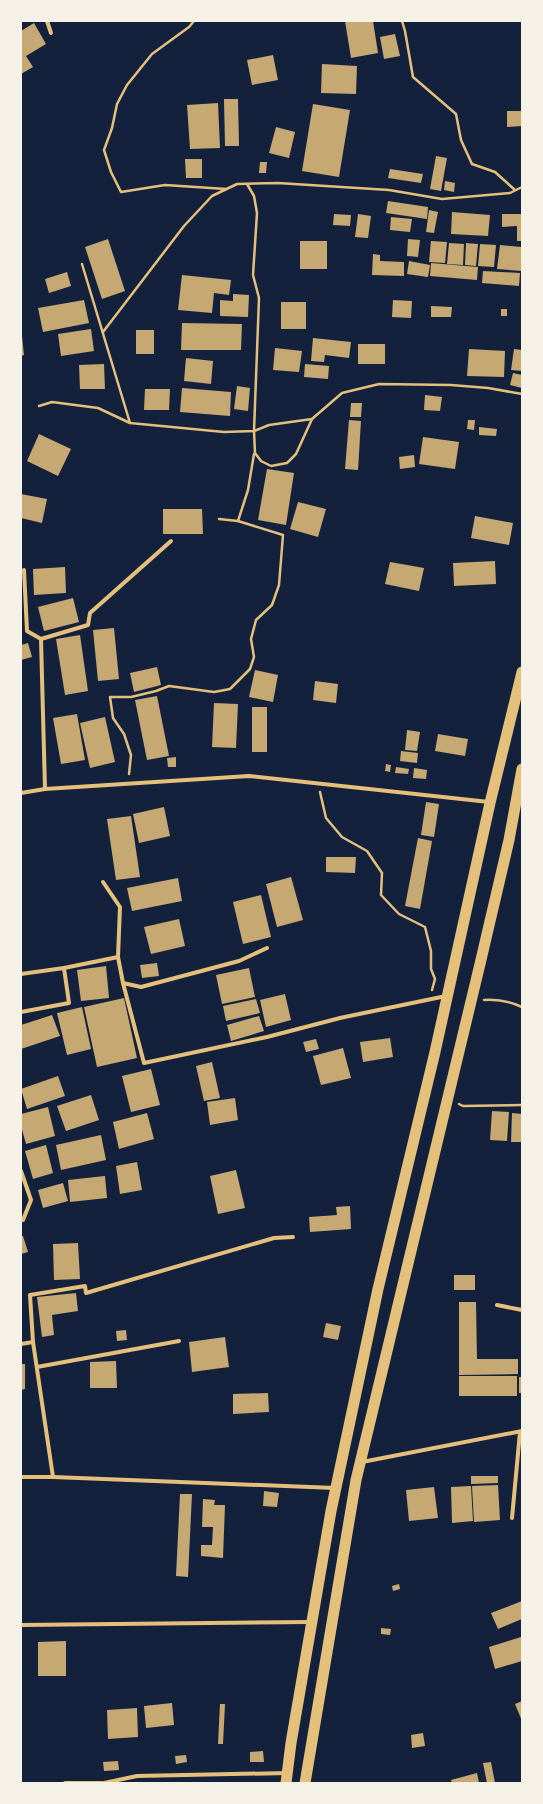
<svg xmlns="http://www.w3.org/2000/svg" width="543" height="1804" font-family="'Roboto Serif',serif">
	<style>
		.building { fill: #c6a872 }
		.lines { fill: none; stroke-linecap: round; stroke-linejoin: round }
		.path { stroke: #e5c07b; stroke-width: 2.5 }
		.minor { stroke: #e5c07b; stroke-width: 4 }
		.trunk { stroke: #e5c07b; stroke-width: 11 }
	</style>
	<rect width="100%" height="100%" fill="#14213d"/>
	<!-- building -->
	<g class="building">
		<path d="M345 21H373L378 53 351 58Z"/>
		<path d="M34 23 46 44 26 56 33 67 21 74V31Z"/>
		<path d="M395 34 400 56 384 59 380 37Z"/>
		<path d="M273 55 278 80 252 85 247 60Z"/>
		<path d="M322 64 357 66 356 94 321 93Z"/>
		<path d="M224 99H238L239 146H225Z"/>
		<path d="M218 103 220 148 190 149 187 105Z"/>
		<path d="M313 104 350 110 339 177 302 171Z"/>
		<path d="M507 111H522V126L507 127Z"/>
		<path d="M276 127 295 132 289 158 269 153Z"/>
		<path d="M436 156 447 158 441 191 430 189Z"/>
		<path d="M185 159H202V178H186Z"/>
		<path d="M260 162H267L266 173H259Z"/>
		<path d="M390 169 423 174 421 183 388 178Z"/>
		<path d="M445 181 455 183 454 192 444 190Z"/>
		<path d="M388 201 428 207 427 219 386 213Z"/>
		<path d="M429 210 438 212 434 233 426 232Z"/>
		<path d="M452 212 490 215 488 236 451 234Z"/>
		<path d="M334 214 351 215 350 226 333 225Z"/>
		<path d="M358 214 371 216 368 238 355 237Z"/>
		<path d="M502 214H522V241H517V226L502 227Z"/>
		<path d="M391 217 412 219 410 232 390 230Z"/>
		<path d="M108 239 125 291 102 299 85 247Z"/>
		<path d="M408 239 420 240 418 257 407 256Z"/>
		<rect x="300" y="241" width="27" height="28"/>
		<path d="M431 241 447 242 445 263 429 262Z"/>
		<path d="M449 243 464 244 463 265 447 264Z"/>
		<path d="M466 243 478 244 476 266 465 265Z"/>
		<path d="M480 244 496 245 494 267 478 266Z"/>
		<path d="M500 245 522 247V271L497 269Z"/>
		<path d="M373 254 380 255V261L404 262V276L372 275Z"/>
		<path d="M409 261 430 265 428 277 407 274Z"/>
		<path d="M431 263 478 267 477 280 430 276Z"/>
		<path d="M483 271 520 273 519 286 482 283Z"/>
		<path d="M67 272 71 286 49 293 45 279Z"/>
		<path d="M182 275 231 280 229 295 214 293 212 313 178 310Z"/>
		<path d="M233 294 249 295 248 317 220 316V300L233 301Z"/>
		<path d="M84 300 89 323 43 332 38 308Z"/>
		<path d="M393 300 412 301 411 318 392 317Z"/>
		<rect x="281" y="302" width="25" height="27"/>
		<path d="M431 306 452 307 451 317H431Z"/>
		<rect x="501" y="309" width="6" height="7"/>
		<path d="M182 323 242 324 241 350H181Z"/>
		<path d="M21 327 24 355 21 356Z"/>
		<path d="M91 329 94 351 61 356 58 334Z"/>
		<rect x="136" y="330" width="18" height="24"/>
		<path d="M313 338 351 342 349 358 325 355 324 362 311 361Z"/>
		<rect x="358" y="344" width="27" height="20"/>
		<path d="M275 348 302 351 299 372 273 370Z"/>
		<path d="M469 349 505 351 504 377 467 376Z"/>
		<path d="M514 349 522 350V371L511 370Z"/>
		<path d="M186 358 213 361 211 384 184 381Z"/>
		<path d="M104 364 105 389H80L79 365Z"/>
		<path d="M305 364 329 366 328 379 304 377Z"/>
		<path d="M513 373 522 375V388L510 385Z"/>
		<path d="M237 386 250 388 248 411 234 409Z"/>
		<path d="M182 388 231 392 230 416 180 412Z"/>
		<path d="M145 389H170L169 410H144Z"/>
		<path d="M425 395 442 397 440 411 424 410Z"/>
		<path d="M351 403H362L361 417H350Z"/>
		<path d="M349 420 361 421 358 470 345 469Z"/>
		<path d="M468 420H475L474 430 467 429Z"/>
		<path d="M479 427 497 429 496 436 479 435Z"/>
		<path d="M39 434 71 449 58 476 27 461Z"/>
		<path d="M423 437 459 442 455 469 419 464Z"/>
		<path d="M414 455 415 467 400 469 399 457Z"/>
		<path d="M267 469 294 473 286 525 258 520Z"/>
		<path d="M21 494 47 499 42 523 21 518Z"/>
		<path d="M298 502 326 509 318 537 290 529Z"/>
		<path d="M163 509H202L203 534H163Z"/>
		<path d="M475 516 513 523 509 545 471 538Z"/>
		<path d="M495 561 496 584 454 586 453 563Z"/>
		<path d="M390 562 424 568 419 591 385 584Z"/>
		<path d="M65 567 66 593 34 595 33 569Z"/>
		<path d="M73 598 79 622 44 631 38 607Z"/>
		<path d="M114 628 119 679 98 681 93 630Z"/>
		<path d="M80 635 88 691 65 695 56 639Z"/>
		<path d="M28 643 32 657 21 660V645Z"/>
		<path d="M157 667 161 685 134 692 130 673Z"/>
		<path d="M255 670 278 675 273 702 249 697Z"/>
		<path d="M315 681 338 684 336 703 313 700Z"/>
		<path d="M157 696 169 756 147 760 135 700Z"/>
		<path d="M214 703 238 704 236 748 212 747Z"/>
		<rect x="252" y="707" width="15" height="45"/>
		<path d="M77 714 85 760 61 764 53 718Z"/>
		<path d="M105 717 115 762 90 768 80 723Z"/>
		<path d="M407 730 420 732 417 751 405 750Z"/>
		<path d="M438 734 468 739 465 756 435 751Z"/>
		<path d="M401 751 418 753 417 763 400 761Z"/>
		<path d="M176 757V767H168L167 758Z"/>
		<path d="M386 764 391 765 390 772 385 771Z"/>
		<path d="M396 767 409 769 408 774 395 773Z"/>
		<path d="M414 768 427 770 426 779 413 778Z"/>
		<path d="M426 802 439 804 434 837 421 835Z"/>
		<path d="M164 807 170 836 139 843 133 814Z"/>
		<path d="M131 816 140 877 116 880 107 819Z"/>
		<path d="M418 838 432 841 420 909 405 906Z"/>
		<path d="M326 857H356L355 873 326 872Z"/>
		<path d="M291 877 303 920 277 927 266 884Z"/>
		<path d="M178 878 182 901 132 911 127 888Z"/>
		<path d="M261 895 271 937 243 944 233 902Z"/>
		<path d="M179 919 185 946 151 954 144 927Z"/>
		<path d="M157 963 159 976 142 978 140 965Z"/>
		<path d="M106 966 109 998 81 1001 77 970Z"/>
		<path d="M249 968 255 997 222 1004 216 975Z"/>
		<path d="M285 994 291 1020 266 1027 260 1000Z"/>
		<path d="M124 998 137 1058 97 1067 84 1007Z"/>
		<path d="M256 999 260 1013 226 1021 223 1006Z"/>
		<path d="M82 1007 91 1049 67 1055 57 1013Z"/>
		<path d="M52 1015 60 1036 21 1049V1025Z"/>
		<path d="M259 1016 264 1031 231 1041 227 1025Z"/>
		<path d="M390 1038 393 1057 363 1062 360 1042Z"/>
		<path d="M316 1039 319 1049 306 1052 303 1042Z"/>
		<path d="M343 1048 351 1078 321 1085 313 1056Z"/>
		<path d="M212 1062 220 1098 204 1101 196 1066Z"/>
		<path d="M151 1069 160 1105 131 1112 122 1076Z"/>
		<path d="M58 1076 65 1096 27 1109 21 1089Z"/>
		<path d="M91 1095 99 1120 66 1131 57 1106Z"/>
		<path d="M235 1098 238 1120 210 1125 207 1102Z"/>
		<path d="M48 1107 55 1136 26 1144 21 1126V1114Z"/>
		<path d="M492 1111 509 1112 507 1141 490 1140Z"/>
		<path d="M147 1113 154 1139 119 1149 113 1122Z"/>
		<path d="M512 1113 522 1114V1142H511Z"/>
		<path d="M101 1135 106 1160 61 1170 56 1145Z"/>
		<path d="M46 1145 53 1173 33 1179 25 1151Z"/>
		<path d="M137 1162 142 1190 120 1194 116 1166Z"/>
		<path d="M236 1170 245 1208 218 1214 210 1176Z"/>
		<path d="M105 1176 107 1198 70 1202 68 1180Z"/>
		<path d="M63 1183 68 1201 43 1208 38 1190Z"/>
		<path d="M350 1206 351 1229 310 1232 309 1217 337 1215 336 1207Z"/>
		<path d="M21 1236H23L28 1252 21 1254Z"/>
		<path d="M78 1243 80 1279 54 1280 53 1244Z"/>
		<rect x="454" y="1275" width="21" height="15"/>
		<path d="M76 1293 78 1311 52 1315 54 1335 42 1337 37 1297Z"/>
		<path d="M459 1302H476L477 1359H518V1374L459 1375Z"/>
		<path d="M326 1323 341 1326 338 1340 323 1337Z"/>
		<path d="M126 1330 127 1340 117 1341 116 1331Z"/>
		<path d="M225 1337 229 1367 192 1372 189 1342Z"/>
		<path d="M116 1361 117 1388H90V1362Z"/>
		<path d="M21 1364H25V1389L21 1390Z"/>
		<rect x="459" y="1376" width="58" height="20"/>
		<rect x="519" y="1377" width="3" height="16"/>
		<path d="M268 1393 269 1412 233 1414V1394Z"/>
		<path d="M471 1476H498V1483L471 1484Z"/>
		<path d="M498 1485 500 1520 474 1522 472 1486Z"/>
		<path d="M471 1486 473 1521 452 1523 451 1487Z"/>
		<path d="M434 1487 438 1518 409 1521 406 1490Z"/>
		<path d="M264 1491 279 1493 277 1507 263 1506Z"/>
		<path d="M180 1494H192L188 1577 176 1576Z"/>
		<path d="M203 1499 215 1500 214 1505H225L223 1558 201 1556V1545H212L213 1527H202Z"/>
		<path d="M399 1584 400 1589 393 1591 392 1586Z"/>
		<path d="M522 1601V1619L498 1629 491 1613Z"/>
		<path d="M381 1628 391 1629 390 1635 381 1634Z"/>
		<path d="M521 1637 522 1661 495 1669 489 1647Z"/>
		<path d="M66 1641V1676H38V1642Z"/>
		<path d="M522 1701V1721L515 1704Z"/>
		<path d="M172 1703 174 1725 146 1728 144 1706Z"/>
		<path d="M220 1704H225L223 1744H218Z"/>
		<path d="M137 1708 138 1737 108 1739 107 1710Z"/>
		<path d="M423 1733 425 1746 412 1748 411 1735Z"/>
		<path d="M263 1751 264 1762H250V1752Z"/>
		<path d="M186 1755 187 1762 176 1764 175 1756Z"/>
		<path d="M118 1761 119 1770 104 1771 103 1762Z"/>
		<path d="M491 1762 495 1783H487L483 1763Z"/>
		<path d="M477 1773 479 1783H452L451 1780Z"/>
	</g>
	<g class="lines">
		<!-- path -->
		<g class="path">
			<path d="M194 21 189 27 152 54 127 85 117 104 112 128 104 150 111 172 121 192 165 185 226 189"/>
			<path d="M402 21 405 31 413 77 456 114 461 140 472 164 495 172 515 190"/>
			<path d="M247 184 254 196 257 213 253 275 259 298 254 431 255 453 261 461 271 466 287 463 296 454 312 419"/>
			<path d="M82 264 130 423"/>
			<path d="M103 332 184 226 212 196 237 184 278 183 389 190 442 199 510 193 522 187"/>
			<path d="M39 406 52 402 98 408 130 423 224 432 254 431 269 425 312 419 342 393 379 384 451 385 488 388 522 394"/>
			<path d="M219 519 238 521 248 490 254 454"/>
			<path d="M129 774 131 755 124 734 113 718 110 697H131L156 691 169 686 214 692 230 689 250 669 254 657 251 639 256 620 272 605 279 585 283 535 238 521"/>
			<path d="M320 792 326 818 342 837 367 851 382 873 381 895 399 914 425 927 431 951V969L435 979 432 990"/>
			<path d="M484 1000C498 999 509 1001 522 1007"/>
			<path d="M459 1104 463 1106 522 1105"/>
		</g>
		<!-- minor -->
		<g class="minor">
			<path d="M47 21 51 33"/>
			<path d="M24 570 27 631 41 639 45 789"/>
			<path d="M41 639 88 625 90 613 171 541"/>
			<path d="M21 793 45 789 249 776 489 802"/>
			<path d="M118 957 123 983 141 987 239 961 267 948"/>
			<path d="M64 968 118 957 120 907 103 882"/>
			<path d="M21 974 64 968 69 1003 21 1012"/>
			<path d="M123 983 144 1063 267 1037 340 1018 446 996"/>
			<path d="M21 1171 31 1200 23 1220H21"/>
			<path d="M497 1305 522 1310"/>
			<path d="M33 1342 53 1477"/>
			<path d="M21 1344 33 1342 30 1295 85 1286 86 1293 274 1238 293 1237"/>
			<path d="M37 1367 179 1341"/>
			<path d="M362 1462 522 1431"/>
			<path d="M21 1477H53L335 1488"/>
			<path d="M512 1518 520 1432"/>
			<path d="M21 1625 311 1622"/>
			<path d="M65 1783H102"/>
			<path d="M104 1783 137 1776 287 1773"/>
		</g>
		<!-- trunk -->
		<g class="trunk">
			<path d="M286 1783 291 1743 331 1511 378 1289 435 1052 490 803 522 672"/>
			<path d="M305 1783 356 1480 480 964 509 840 522 769"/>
		</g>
	</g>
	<!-- border -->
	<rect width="543" height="1804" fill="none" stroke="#f6f1e7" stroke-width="44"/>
</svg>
